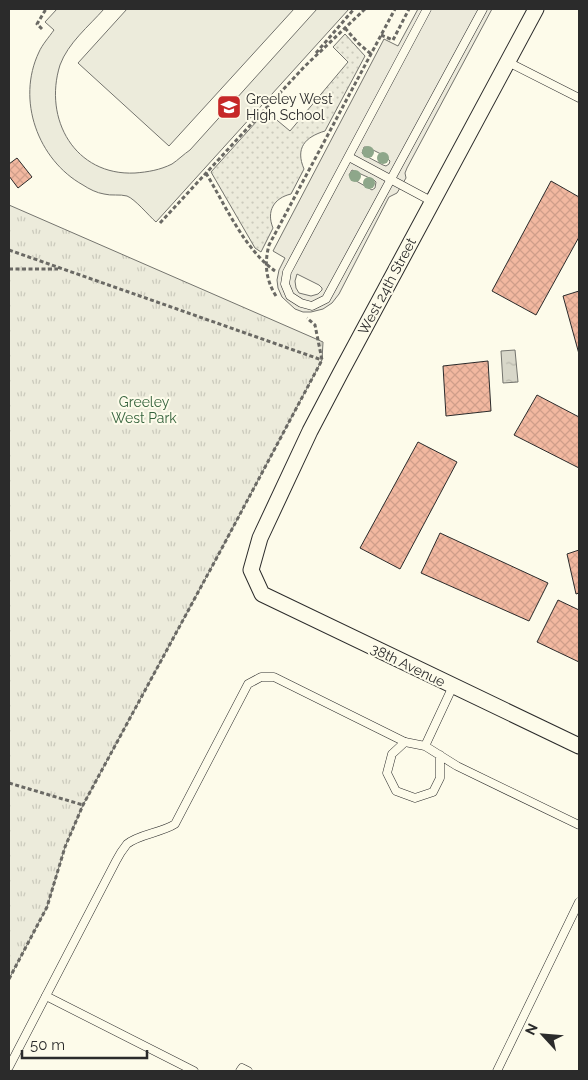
<svg xmlns="http://www.w3.org/2000/svg" width="588" height="1080" font-family="Raleway,sans-serif">
	<style>
		.grass { fill: url(#grass-dots); stroke: #74746e }
		.park { fill: url(#park-tufts); stroke: #74746e }
		.pitch { fill: #ecebdb; stroke: #74746e }
		.parking { fill: #eceadb; stroke: #74746e; fill-rule: evenodd }
		.water { fill: url(#water-ripples); stroke: #74746e }
		.building { fill: url(#building-cross-hatch); stroke: #2b2b2b }
		.lines { fill: none; stroke-linecap: round; stroke-linejoin: round }
		.lane-casing { stroke: #2b2b2b; stroke-width: 9 }
		.street-casing { stroke: #2b2b2b; stroke-width: 17 }
		.path { stroke: #6a6964; stroke-width: 3; stroke-dasharray: 4 2.5; stroke-linecap: butt }
		.lane { stroke: #fdfbea; stroke-width: 8 }
		.street { stroke: #fdfbea; stroke-width: 15 }
		.tree { fill: #8ea78a }
		.labels { text-anchor: middle; stroke-width: 4; stroke-linejoin: round; paint-order: stroke }
		.poi-label { font-size: 14px; fill: #2b2b2b; stroke: #fdfbea; text-anchor: start }
		.street-label { font-size: 14px; fill: #2b2b2b; stroke: #fdfbea }
		.park-label { font-size: 14px; fill: #34623c; stroke: #fdfbea }
	</style>
	<defs>
		<pattern id="grass-dots" width="8" height="8" patternUnits="userSpaceOnUse" patternTransform="scale(1.25)"><rect width="8" height="8" fill="#ecebdb"/><path d="M2 2h.1M6 6h.1" fill="none" stroke="#cbcabc" stroke-width="1.8" stroke-linecap="round"/></pattern>
		<pattern id="park-tufts" width="24" height="20" patternUnits="userSpaceOnUse" patternTransform="scale(1.25)"><rect width="24" height="20" fill="#ecebdb"/><path d="M3 7l-1-3M5 7V3M7 7l1-3M15 17l-1-3M17 17v-4M19 17l1-3" fill="none" stroke="#cbcabc"/></pattern>
		<pattern id="water-ripples" width="26" height="14" patternUnits="userSpaceOnUse" patternTransform="scale(1.25)"><rect width="26" height="14" fill="#d8d7c9"/><path d="M2 4q2-2 4 0t4 0M15 11q2-2 4 0t4 0" fill="none" stroke="#bab9ad"/></pattern>
		<pattern id="building-cross-hatch" width="8" height="8" patternUnits="userSpaceOnUse" patternTransform="scale(1.25)"><rect width="8" height="8" fill="#f2b8a0"/><path d="M0 0l8 8M0 8l8-8" fill="none" stroke="#d09e8a"/></pattern>
	</defs>
	<rect width="100%" height="100%" fill="#fdfbea"/>
	<!-- grass -->
	<path class="grass" d="M345 34 365 56 325 131C305 137 295 148 304 169L291 194C274 198 266 211 273 228L261 252 255 248 211 172 266 111 290 131 348 62 333 47Z"/>
	<!-- park -->
	<path class="park" d="M9 205 323 342 322 360 222 548 83 805 65 847 47 907 9 979Z"/>
	<!-- pitch -->
	<g class="pitch">
		<path d="M57 9H104C89 26 68 43 60 65 43 119 75 176 135 173 148 172 160 170 172 164 178 160 184 154 190 150L317 9H349L156 222C149 216 135 199 127 196 120 194 111 196 104 194 97 193 89 189 83 185 38 160 16 100 39 52 42 45 49 37 54 30L45 22Z"/>
		<path d="M127 9H294L169 146 78 63Z"/>
	</g>
	<!-- parking -->
	<path class="parking" d="M418 9H492L407 168 405 173 406 178 397 193 389 197 339 294 332 303 323 309 311 312H303L295 309 282 297 278 288 277 280 279 270 285 258 273 251 384 39 398 46ZM364 147H367L385 156 390 161 389 164 386 166 383 165 364 155 362 153ZM352 170 374 180 376 182 375 188 372 190 351 178 349 175ZM297 274 319 285 322 288V290L318 294 311 296 299 293 296 288 295 281Z"/>
	<!-- water -->
	<path class="water" d="M515 350 518 382 503 383 501 351Z"/>
	<!-- building -->
	<g class="building">
		<path d="M17 158 32 177 18 188 9 176V164Z"/>
		<path d="M551 181 579 197V237L536 315 492 291Z"/>
		<path d="M579 291V354L563 296Z"/>
		<path d="M488 361 491 411 446 416 443 366Z"/>
		<path d="M537 395 579 417V468L514 435Z"/>
		<path d="M418 442 457 462 400 569 360 548Z"/>
		<path d="M440 533 548 583 529 621 421 573Z"/>
		<path d="M579 550V593L576 594 567 554Z"/>
		<path d="M558 600 579 610V662L537 642Z"/>
	</g>
	<g class="lines">
		<defs>
			<g id="lane">
				<path d="M427 9 287 272 285 284 290 296 301 303 312 306 326 299 483 9"/>
				<path d="M508 62 579 98"/>
				<path d="M349 157 433 202"/>
				<path d="M425 746 453 686"/>
				<path d="M440 755V778L433 792 415 798 396 791 387 773 392 754 405 742 425 746 457 766 579 825"/>
				<path d="M46 996 194 1071"/>
				<path d="M9 1067 116 861C119 855 123 849 127 844 139 834 161 833 175 824L248 684 261 677H274L405 742"/>
				<path d="M240 1071 242 1068 248 1071"/>
				<path d="M497 1071 579 902"/>
			</g>
			<path id="street" d="M536 9 341 372 310 431 260 538 251 570 262 594 579 746"/>
		</defs>
		<!-- lane casing -->
		<use href="#lane" class="lane-casing"/>
		<!-- street casing -->
		<use href="#street" class="street-casing"/>
		<!-- path -->
		<g class="path">
			<path d="M345 28 358 43 371 54"/>
			<path d="M42 29 37 24 46 9"/>
			<path d="M381 35 393 40 409 9"/>
			<path d="M316 53 354 9"/>
			<path d="M206 173C225 205 245 250 275 271"/>
			<path d="M160 223 304 67 365 9"/>
			<path d="M9 250 322 360"/>
			<path d="M9 269H58"/>
			<path d="M276 296C266 280 264 264 269 245L395 9"/>
			<path d="M9 783 83 805"/>
			<path d="M9 979 47 907 65 847 83 805 222 548 322 360 315 325 307 318"/>
		</g>
		<!-- lane -->
		<use href="#lane" class="lane"/>
		<!-- street -->
		<use href="#street" class="street"/>
	</g>
	<!-- trees -->
	<g class="tree">
		<circle cx="368" cy="152" r="6"/>
		<circle cx="383" cy="158" r="6"/>
		<circle cx="355" cy="176" r="6"/>
		<circle cx="369" cy="183" r="6"/>
	</g>
	<!-- icons -->
	<defs>
		<symbol id="school-square" viewBox="-11 -11 22 22"><rect x="-9" y="-9" width="18" height="18" rx="4" fill="#c62828" stroke="#fdfbea"/><path d="M0-5L7-2L0 1L-7-2ZM-4 1L0 2.5L4 1V4Q0 6-4 4Z" fill="#fff"/></symbol>
	</defs>
	<g fill-rule="evenodd">
		<use href="#school-square" x="215" y="93" width="28" height="28"/>
	</g>
	<g class="labels">
		<!-- poi labels -->
		<g class="poi-label">
			<text x="246" y="104">Greeley West<tspan x="246" dy="16">High School</tspan></text>
		</g>
		<!-- street labels -->
		<g class="street-label">
			<text transform="translate(387 286) rotate(-62)" y="5">West 24th Street</text>
			<text transform="translate(408 665) rotate(26)" y="5">38th Avenue</text>
		</g>
		<!-- park labels -->
		<g class="park-label">
			<text x="144" y="407">Greeley<tspan x="144" dy="16">West Park</tspan></text>
		</g>
	</g>
	<!-- border -->
	<rect width="588" height="1080" fill="none" stroke="#2b2b2b" stroke-width="20"/>
	<!-- north arrow -->
	<g transform="translate(543 1035) rotate(296)" stroke="#fdfbea" stroke-width="4" paint-order="stroke">
	<path d="M0-4L9 19L0 12L-9 19Z" fill="#2b2b2b"/>
	<text y="-8" font-size="14" font-weight="bold" text-anchor="middle" fill="#2b2b2b">N</text>
	</g>
	<!-- scale -->
	<path d="M22 1050v8h125v-8" fill="none" stroke="#2b2b2b" stroke-width="2.5"/>
	<text x="30" y="1050" font-size="15" fill="#2b2b2b" stroke="#fdfbea" stroke-width="4" paint-order="stroke">50 m</text>
</svg>
